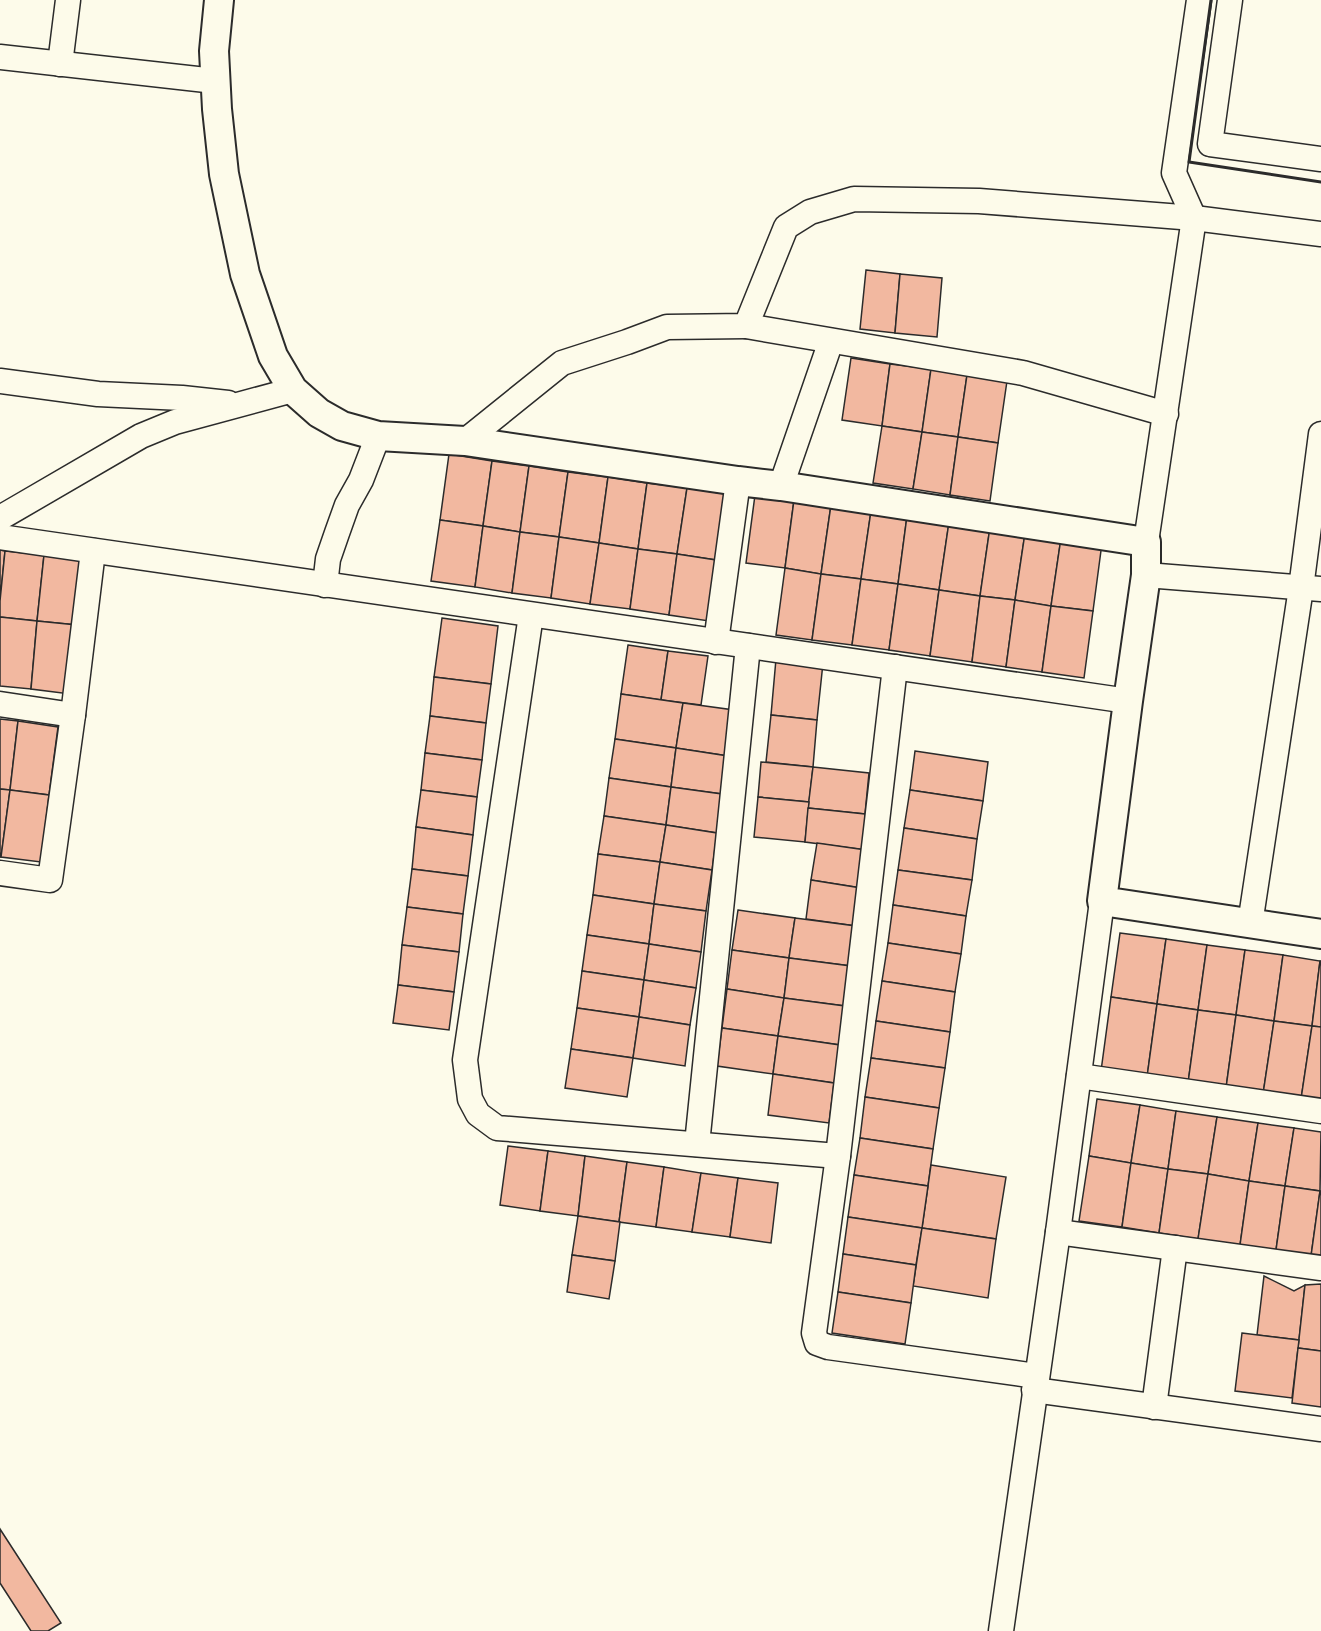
<svg xmlns="http://www.w3.org/2000/svg" width="1321" height="1631" font-family="'Roboto Serif',serif">
	<style>
		.building { fill: #f2b8a0; stroke: #2b2b2b; stroke-width: 1.5 }
		.lines { fill: none; stroke-linecap: round; stroke-linejoin: round }
		.minor-casing { stroke: #2b2b2b; stroke-width: 27 }
		.tertiary-casing { stroke: #2b2b2b; stroke-width: 32 }
		.minor { stroke: #fdfbea; stroke-width: 24 }
		.tertiary { stroke: #fdfbea; stroke-width: 28 }
		.wall { stroke: #2b2b2b; stroke-width: 3 }
	</style>
	<rect width="100%" height="100%" fill="#fdfbea"/>
	<!-- building -->
	<g class="building">
		<path d="M866 270 900 274 895 333 860 329Z"/>
		<path d="M900 274 942 278 937 337 895 333Z"/>
		<path d="M851 358 890 364 882 426 842 420Z"/>
		<path d="M890 364 931 369 922 432 882 426Z"/>
		<path d="M931 369 967 375 958 437 922 432Z"/>
		<path d="M967 375 1007 381 998 443 958 437Z"/>
		<path d="M882 426 922 432 913 489 873 483Z"/>
		<path d="M922 432 958 437 950 495 913 489Z"/>
		<path d="M958 437 998 443 990 501 950 495Z"/>
		<path d="M449 454 492 461 483 526 440 520Z"/>
		<path d="M492 461 529 466 520 532 483 526Z"/>
		<path d="M529 466 568 472 559 537 520 532Z"/>
		<path d="M568 472 608 477 599 543 559 537Z"/>
		<path d="M608 477 647 483 638 549 599 543Z"/>
		<path d="M647 483 687 488 677 554 638 549Z"/>
		<path d="M687 488 726 494 716 560 677 554Z"/>
		<path d="M755 495 794 500 785 568 746 563Z"/>
		<path d="M794 500 831 505 821 574 785 568Z"/>
		<path d="M831 505 871 511 861 579 821 574Z"/>
		<path d="M871 511 907 516 898 584 861 579Z"/>
		<path d="M907 516 949 522 939 590 898 584Z"/>
		<path d="M440 520 483 526 475 587 431 581Z"/>
		<path d="M949 522 990 527 980 596 939 590Z"/>
		<path d="M483 526 520 532 512 593 475 587Z"/>
		<path d="M990 527 1025 533 1015 600 980 596Z"/>
		<path d="M520 532 559 537 551 598 512 593Z"/>
		<path d="M1025 533 1061 538 1051 606 1015 600Z"/>
		<path d="M559 537 599 543 590 604 551 598Z"/>
		<path d="M1061 538 1102 543 1093 611 1051 606Z"/>
		<path d="M599 543 638 549 630 609 590 604Z"/>
		<path d="M638 549 677 554 669 615 630 609Z"/>
		<path d="M0 550 5 551 0 601Z"/>
		<path d="M5 551 44 555 37 621 0 617V601Z"/>
		<path d="M677 554 716 560 709 621 669 615Z"/>
		<path d="M44 555 85 559 77 625 37 621Z"/>
		<path d="M785 568 821 574 812 640 776 635Z"/>
		<path d="M821 574 861 579 852 645 812 640Z"/>
		<path d="M861 579 898 584 889 650 852 645Z"/>
		<path d="M898 584 939 590 930 656 889 650Z"/>
		<path d="M939 590 980 596 972 662 930 656Z"/>
		<path d="M980 596 1015 600 1006 667 972 662Z"/>
		<path d="M1015 600 1051 606 1042 672 1006 667Z"/>
		<path d="M1051 606 1093 611 1084 678 1042 672Z"/>
		<path d="M0 617 37 621 31 689 0 686Z"/>
		<path d="M442 618 498 626 491 684 434 677Z"/>
		<path d="M37 621 77 625 70 694 31 689Z"/>
		<path d="M628 645 668 651 661 700 621 694Z"/>
		<path d="M668 651 708 656 701 705 661 700Z"/>
		<path d="M776 659 823 663 817 720 771 715Z"/>
		<path d="M434 677 491 684 486 723 430 716Z"/>
		<path d="M621 694 683 703 676 748 615 739Z"/>
		<path d="M683 703 734 710 728 756 676 748Z"/>
		<path d="M771 715 817 720 813 767 766 762Z"/>
		<path d="M430 716 486 723 482 760 425 753Z"/>
		<path d="M0 719 18 721 10 790 0 789Z"/>
		<path d="M18 721 58 727 49 795 10 790Z"/>
		<path d="M615 739 676 748 671 787 609 778Z"/>
		<path d="M676 748 728 756 722 794 671 787Z"/>
		<path d="M915 751 988 762 983 801 910 790Z"/>
		<path d="M425 753 482 760 477 797 421 790Z"/>
		<path d="M761 762 813 767 809 802 758 797Z"/>
		<path d="M813 767 869 773 865 814 808 808Z"/>
		<path d="M609 778 671 787 666 825 604 816Z"/>
		<path d="M671 787 722 794 717 833 666 825Z"/>
		<path d="M0 789 10 790 1 857H0Z"/>
		<path d="M10 790 49 795 41 862 1 857Z"/>
		<path d="M421 790 477 797 473 835 416 827Z"/>
		<path d="M910 790 983 801 977 839 904 828Z"/>
		<path d="M758 797 809 802 805 842 754 837Z"/>
		<path d="M808 808 865 814 866 850 805 842Z"/>
		<path d="M604 816 666 825 660 862 598 854Z"/>
		<path d="M666 825 717 833 712 870 660 862Z"/>
		<path d="M416 827 473 835 468 876 412 869Z"/>
		<path d="M904 828 977 839 972 880 898 870Z"/>
		<path d="M817 843 866 850 861 888 811 880Z"/>
		<path d="M598 854 660 862 654 904 593 895Z"/>
		<path d="M660 862 712 870 706 911 654 904Z"/>
		<path d="M412 869 468 876 463 914 407 907Z"/>
		<path d="M898 870 972 880 966 916 893 905Z"/>
		<path d="M811 880 861 888 856 926 806 919Z"/>
		<path d="M593 895 654 904 649 944 587 935Z"/>
		<path d="M654 904 706 911 701 952 649 944Z"/>
		<path d="M893 905 966 916 961 954 888 943Z"/>
		<path d="M407 907 463 914 459 952 402 945Z"/>
		<path d="M738 910 795 918 789 958 732 950Z"/>
		<path d="M795 918 856 926 851 966 789 958Z"/>
		<path d="M1120 933 1166 939 1157 1004 1111 997Z"/>
		<path d="M587 935 649 944 644 980 582 971Z"/>
		<path d="M1166 939 1207 945 1198 1010 1157 1004Z"/>
		<path d="M888 943 961 954 955 992 882 981Z"/>
		<path d="M649 944 701 952 696 988 644 980Z"/>
		<path d="M402 945 459 952 454 992 398 985Z"/>
		<path d="M1207 945 1245 950 1236 1015 1198 1010Z"/>
		<path d="M732 950 789 958 784 998 727 989Z"/>
		<path d="M1245 950 1283 955 1274 1021 1236 1015Z"/>
		<path d="M1283 955 1320 961 1312 1026 1274 1021Z"/>
		<path d="M789 958 851 966 845 1006 784 998Z"/>
		<path d="M1320 961H1321V1027L1312 1026Z"/>
		<path d="M582 971 644 980 639 1017 577 1008Z"/>
		<path d="M644 980 696 988 690 1025 639 1017Z"/>
		<path d="M882 981 955 992 950 1032 876 1021Z"/>
		<path d="M398 985 454 992 449 1030 393 1023Z"/>
		<path d="M727 989 784 998 778 1036 722 1028Z"/>
		<path d="M1111 997 1157 1004 1147 1077 1101 1071Z"/>
		<path d="M784 998 845 1006 840 1045 778 1036Z"/>
		<path d="M1157 1004 1198 1010 1188 1083 1147 1077Z"/>
		<path d="M577 1008 639 1017 633 1058 571 1049Z"/>
		<path d="M1198 1010 1236 1015 1226 1088 1188 1083Z"/>
		<path d="M1236 1015 1274 1021 1263 1094 1226 1088Z"/>
		<path d="M639 1017 690 1025 685 1066 633 1058Z"/>
		<path d="M876 1021 950 1032 945 1068 871 1058Z"/>
		<path d="M1274 1021 1312 1026 1301 1099 1263 1094Z"/>
		<path d="M1312 1026 1321 1027V1102L1301 1099Z"/>
		<path d="M722 1028 778 1036 773 1074 717 1066Z"/>
		<path d="M778 1036 840 1045 834 1083 773 1074Z"/>
		<path d="M571 1049 633 1058 627 1097 565 1088Z"/>
		<path d="M871 1058 945 1068 939 1108 865 1097Z"/>
		<path d="M773 1074 834 1083 829 1123 768 1115Z"/>
		<path d="M865 1097 939 1108 933 1149 860 1138Z"/>
		<path d="M1097 1099 1140 1105 1131 1163 1089 1156Z"/>
		<path d="M1140 1105 1176 1111 1168 1169 1131 1163Z"/>
		<path d="M1176 1111 1217 1117 1208 1174 1168 1169Z"/>
		<path d="M1217 1117 1258 1123 1249 1181 1208 1174Z"/>
		<path d="M1258 1123 1294 1128 1285 1186 1249 1181Z"/>
		<path d="M1294 1128 1321 1132 1320 1191 1285 1186Z"/>
		<path d="M860 1138 933 1149 928 1186 854 1175Z"/>
		<path d="M508 1146 548 1151 540 1211 500 1205Z"/>
		<path d="M548 1151 585 1156 578 1216 540 1211Z"/>
		<path d="M585 1156 627 1162 619 1222 578 1216Z"/>
		<path d="M1089 1156 1131 1163 1122 1227 1079 1221Z"/>
		<path d="M627 1162 664 1167 656 1227 619 1222Z"/>
		<path d="M1131 1163 1168 1169 1159 1233 1122 1227Z"/>
		<path d="M931 1165 1006 1177 996 1239 922 1228Z"/>
		<path d="M664 1167 701 1173 692 1232 656 1227Z"/>
		<path d="M1168 1169 1208 1174 1198 1239 1159 1233Z"/>
		<path d="M701 1173 738 1178 730 1237 692 1232Z"/>
		<path d="M1208 1174 1249 1181 1240 1245 1198 1239Z"/>
		<path d="M854 1175 928 1186 922 1228 848 1217Z"/>
		<path d="M738 1178 778 1183 771 1243 730 1237Z"/>
		<path d="M1249 1181 1285 1186 1276 1250 1240 1245Z"/>
		<path d="M1285 1186 1320 1191 1311 1256 1276 1250Z"/>
		<path d="M1320 1191 1321 1192V1257L1311 1256Z"/>
		<path d="M578 1216 620 1222 615 1261 572 1255Z"/>
		<path d="M848 1217 922 1228 916 1265 843 1254Z"/>
		<path d="M922 1228 996 1239 988 1298 913 1286Z"/>
		<path d="M843 1254 916 1265 911 1303 838 1292Z"/>
		<path d="M572 1255 615 1261 609 1299 567 1292Z"/>
		<path d="M1264 1276 1294 1291 1305 1285 1299 1340 1257 1335Z"/>
		<path d="M1321 1284V1351L1298 1348 1305 1285Z"/>
		<path d="M838 1292 911 1303 905 1344 832 1333Z"/>
		<path d="M1242 1333 1299 1340 1292 1398 1235 1391Z"/>
		<path d="M1298 1348 1321 1351V1407L1292 1403Z"/>
		<path d="M0 1529 61 1623 48 1631H31L0 1583Z"/>
	</g>
	<g class="lines">
		<defs>
			<g id="minor">
				<path d="M1230 0 1210 144 1321 159"/>
				<path d="M0 57 215 81"/>
				<path d="M60 64 68 0"/>
				<path d="M746 326 1023 373 1166 414"/>
				<path d="M0 381 98 394 182 398 228 403"/>
				<path d="M465 441 562 363 627 342 667 327 746 326 786 227 810 212 854 199 979 201 1194 218 1321 234"/>
				<path d="M781 486 831 341"/>
				<path d="M0 518 141 436 175 422 293 390"/>
				<path d="M0 537 1128 701"/>
				<path d="M1146 542 1194 218 1174 173 1199 0"/>
				<path d="M1146 575 1321 589"/>
				<path d="M325 585 328 559 337 533 347 505 361 480 378 436"/>
				<path d="M531 615 465 1060 470 1099 478 1114 497 1128 838 1156"/>
				<path d="M716 642 738 481"/>
				<path d="M895 667 838 1156 814 1333 817 1343 828 1347 1036 1376"/>
				<path d="M0 704 73 715"/>
				<path d="M0 873 50 880 73 715 93 551"/>
				<path d="M1250 924 1301 588 1321 434"/>
				<path d="M1079 1076 1321 1111"/>
				<path d="M697 1144 748 646"/>
				<path d="M1058 1232 1321 1268"/>
				<path d="M1034 1390 1321 1429"/>
				<path d="M1154 1407 1175 1248"/>
				<path d="M1001 1631 1058 1232 1102 901"/>
			</g>
			<path id="tertiary" d="M219 0 214 51 217 109 224 174 245 274 273 356 293 390 319 413 342 426 378 436 465 441 738 481 781 486 1146 542V575L1128 701 1102 901 1321 934"/>
		</defs>
		<!-- minor casing -->
		<use href="#minor" class="minor-casing"/>
		<!-- tertiary casing -->
		<use href="#tertiary" class="tertiary-casing"/>
		<!-- minor -->
		<use href="#minor" class="minor"/>
		<!-- tertiary -->
		<use href="#tertiary" class="tertiary"/>
		<!-- wall -->
		<path class="wall" d="M1211 0 1189 162 1321 182"/>
	</g>
</svg>
